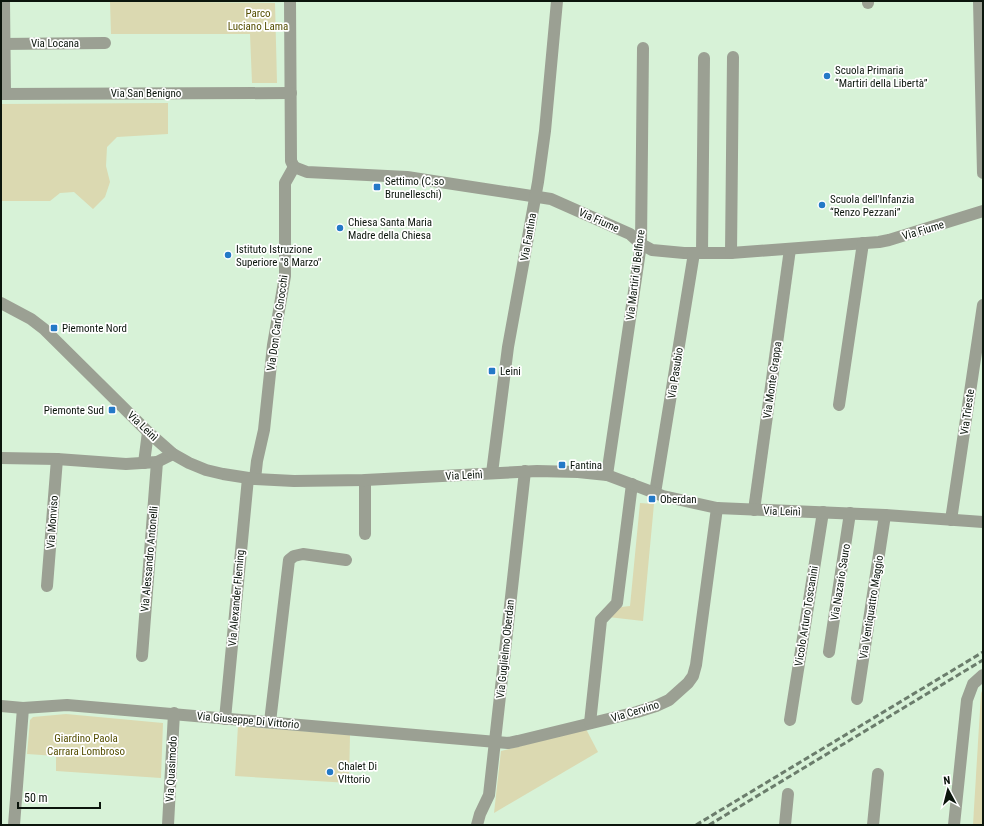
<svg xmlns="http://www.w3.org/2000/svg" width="984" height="826" font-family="'Roboto Condensed',sans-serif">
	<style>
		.green { fill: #dbd9b1 }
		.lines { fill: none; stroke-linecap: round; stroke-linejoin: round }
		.minor { stroke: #9ba093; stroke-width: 12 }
		.tertiary { stroke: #9ba093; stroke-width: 12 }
		.rail { stroke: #6b7d6c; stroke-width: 3; stroke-dasharray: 6 3; stroke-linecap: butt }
		.poi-dot { fill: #2479c7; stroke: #fff; stroke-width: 1.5 }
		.labels { text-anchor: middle; stroke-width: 3.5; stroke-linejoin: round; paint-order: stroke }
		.park-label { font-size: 11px; fill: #565004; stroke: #fff }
		.street-label { font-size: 11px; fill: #0b150c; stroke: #fff }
		.poi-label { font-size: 11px; fill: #0b150c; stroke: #fff; text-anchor: start }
	</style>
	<rect width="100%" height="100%" fill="#d7f2d7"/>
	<!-- green -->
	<g class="green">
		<path d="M110 1 275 3 277 83H252L250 34H111Z"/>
		<path d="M168 103V134L117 137 107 147 106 166 110 182 105 197 93 209 74 192 60 193 50 201H1V104Z"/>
		<path d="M640 503 654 504 643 621 608 617 621 607 630 606Z"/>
		<path d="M983 689V825H973L981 693Z"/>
		<path d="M66 714 163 723 161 778 56 771V756L27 754 30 720 33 717Z"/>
		<path d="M238 726 350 735 349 783 235 776Z"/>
		<path d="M586 729 598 752 494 813 501 751Z"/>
	</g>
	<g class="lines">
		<!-- minor -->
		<g class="minor">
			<path d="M4 1 5 94"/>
			<path d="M290 1 291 161 294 167"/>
			<path d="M979 1 983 173"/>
			<path d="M868 3V1"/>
			<path d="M1 44 105 43"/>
			<path d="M1 94 291 93"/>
			<path d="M294 167 307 172 407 177 551 199 630 234 641 244 652 250 684 253H731L879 242 889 240 983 211"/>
			<path d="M702 253 704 58"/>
			<path d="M731 253 733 57"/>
			<path d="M839 405 863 243"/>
			<path d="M1 458 57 459 126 464 157 462 173 454"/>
			<path d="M144 463 148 432"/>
			<path d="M492 473 508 347 538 182 545 131 557 1"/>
			<path d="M607 475 641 244 643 48"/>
			<path d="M255 479 257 461 264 430 273 345 285 276V183L294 167"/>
			<path d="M365 480V534"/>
			<path d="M655 493 694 253"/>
			<path d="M754 510 790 249"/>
			<path d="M951 520 983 305"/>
			<path d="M47 586 57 459"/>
			<path d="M829 652 850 513"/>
			<path d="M142 656 157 462"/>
			<path d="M857 699 885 515"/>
			<path d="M1 706 23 708 67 705 508 743 518 741 637 712 656 706 669 700 688 683 693 676 696 665 717 508"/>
			<path d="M225 719 248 478"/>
			<path d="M790 720 823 512"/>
			<path d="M270 722 289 560 294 556 303 554 346 560"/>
			<path d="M590 723 601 620 617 603 632 484"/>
			<path d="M14 825 23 708"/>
			<path d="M168 825 174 713"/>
			<path d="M477 825 480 814 489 795 525 471"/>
			<path d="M785 825 788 794"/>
			<path d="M873 825 878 774"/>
			<path d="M954 825 967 700 973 684 983 675"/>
		</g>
		<!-- tertiary -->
		<path class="tertiary" d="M1 303 31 319 44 329 148 432 173 454 189 463 206 470 223 474 255 479 294 481 365 480 537 471 578 472 607 475 663 496 717 508 885 515 983 522"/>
		<!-- rail -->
		<g class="rail">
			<path d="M696 825 983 652"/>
			<path d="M709 825 983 660"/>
		</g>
	</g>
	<!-- markers -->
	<g class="poi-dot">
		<circle cx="827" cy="76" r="4"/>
		<rect x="373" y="183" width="8" height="8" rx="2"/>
		<circle cx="822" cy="205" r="4"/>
		<circle cx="340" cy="228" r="4"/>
		<circle cx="228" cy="255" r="4"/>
		<rect x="50" y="324" width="8" height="8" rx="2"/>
		<rect x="488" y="367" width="8" height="8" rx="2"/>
		<rect x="108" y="406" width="8" height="8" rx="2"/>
		<rect x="558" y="461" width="8" height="8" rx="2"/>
		<rect x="648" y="495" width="8" height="8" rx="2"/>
		<circle cx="330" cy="772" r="4"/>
	</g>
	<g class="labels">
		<!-- park labels -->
		<g class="park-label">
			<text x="258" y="17">Parco<tspan x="258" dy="13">Luciano Lama</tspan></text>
			<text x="86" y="742">Giardino Paola<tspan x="86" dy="13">Carrara Lombroso</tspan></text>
		</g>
		<!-- street labels -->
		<g class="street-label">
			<text x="55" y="47">Via Locana</text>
			<text x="146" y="97">Via San Benigno</text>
			<text transform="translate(599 220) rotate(24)" y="4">Via Fiume</text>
			<text transform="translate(923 230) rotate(-17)" y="4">Via Fiume</text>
			<text transform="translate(528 237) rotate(-80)" y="4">Via Fantina</text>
			<text transform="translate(635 275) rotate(-83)" y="4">Via Martiri di Belfiore</text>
			<text transform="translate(277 323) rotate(-82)" y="4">Via Don Carlo Gnocchi</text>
			<text transform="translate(675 373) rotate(-81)" y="4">Via Pasubio</text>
			<text transform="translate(772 380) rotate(-82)" y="4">Via Monte Grappa</text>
			<text transform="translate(967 412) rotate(-82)" y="4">Via Trieste</text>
			<text transform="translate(143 426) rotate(44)" y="4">Via Leinì</text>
			<text transform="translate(464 475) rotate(-3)" y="4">Via Leinì</text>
			<text transform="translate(782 511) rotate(2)" y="4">Via Leinì</text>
			<text transform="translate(52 522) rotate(-86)" y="4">Via Monviso</text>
			<text transform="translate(149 559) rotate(-85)" y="4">Via Alessandro Antonelli</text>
			<text transform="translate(840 582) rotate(-81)" y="4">Via Nazario Sauro</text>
			<text transform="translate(236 598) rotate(-85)" y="4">Via Alexander Fleming</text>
			<text transform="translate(871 607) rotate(-81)" y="4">Via Ventiquattro Maggio</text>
			<text transform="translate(806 616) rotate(-81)" y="4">Vicolo Arturo Toscanini</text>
			<text transform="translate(505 649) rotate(-84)" y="4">Via Guglielmo Oberdan</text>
			<text transform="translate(635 711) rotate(-17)" y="4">Via Cervino</text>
			<text transform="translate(248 720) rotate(5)" y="4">Via Giuseppe Di Vittorio</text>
			<text transform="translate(171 769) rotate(-87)" y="4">Via Quasimodo</text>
		</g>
		<!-- poi labels -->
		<g class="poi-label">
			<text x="835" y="74">Scuola Primaria<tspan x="835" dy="13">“Martiri della Libertà”</tspan></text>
			<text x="385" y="185">Settimo (C.so<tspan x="385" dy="13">Brunelleschi)</tspan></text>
			<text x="830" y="203">Scuola dell'Infanzia<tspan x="830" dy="13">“Renzo Pezzani”</tspan></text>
			<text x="348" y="226">Chiesa Santa Maria<tspan x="348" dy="13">Madre della Chiesa</tspan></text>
			<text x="236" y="253">Istituto Istruzione<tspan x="236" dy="13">Superiore "8 Marzo"</tspan></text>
			<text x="62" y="332">Piemonte Nord</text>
			<text x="500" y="375">Leini</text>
			<text x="104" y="414" text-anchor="end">Piemonte Sud</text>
			<text x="570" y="469">Fantina</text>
			<text x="660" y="503">Oberdan</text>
			<text x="338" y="770">Chalet Di<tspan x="338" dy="13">VIttorio</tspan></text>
		</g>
	</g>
	<!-- border -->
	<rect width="984" height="826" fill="none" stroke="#0b150c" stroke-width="4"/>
	<!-- north arrow -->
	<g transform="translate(948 790) rotate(353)" stroke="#ffffff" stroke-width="3" paint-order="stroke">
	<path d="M0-3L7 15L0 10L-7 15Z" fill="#0b150c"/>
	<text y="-6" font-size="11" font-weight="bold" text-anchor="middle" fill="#0b150c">N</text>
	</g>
	<!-- scale -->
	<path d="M18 802v6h82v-6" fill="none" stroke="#0b150c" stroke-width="2"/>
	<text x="24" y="802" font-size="12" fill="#0b150c" stroke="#ffffff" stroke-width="3" paint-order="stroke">50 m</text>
</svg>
